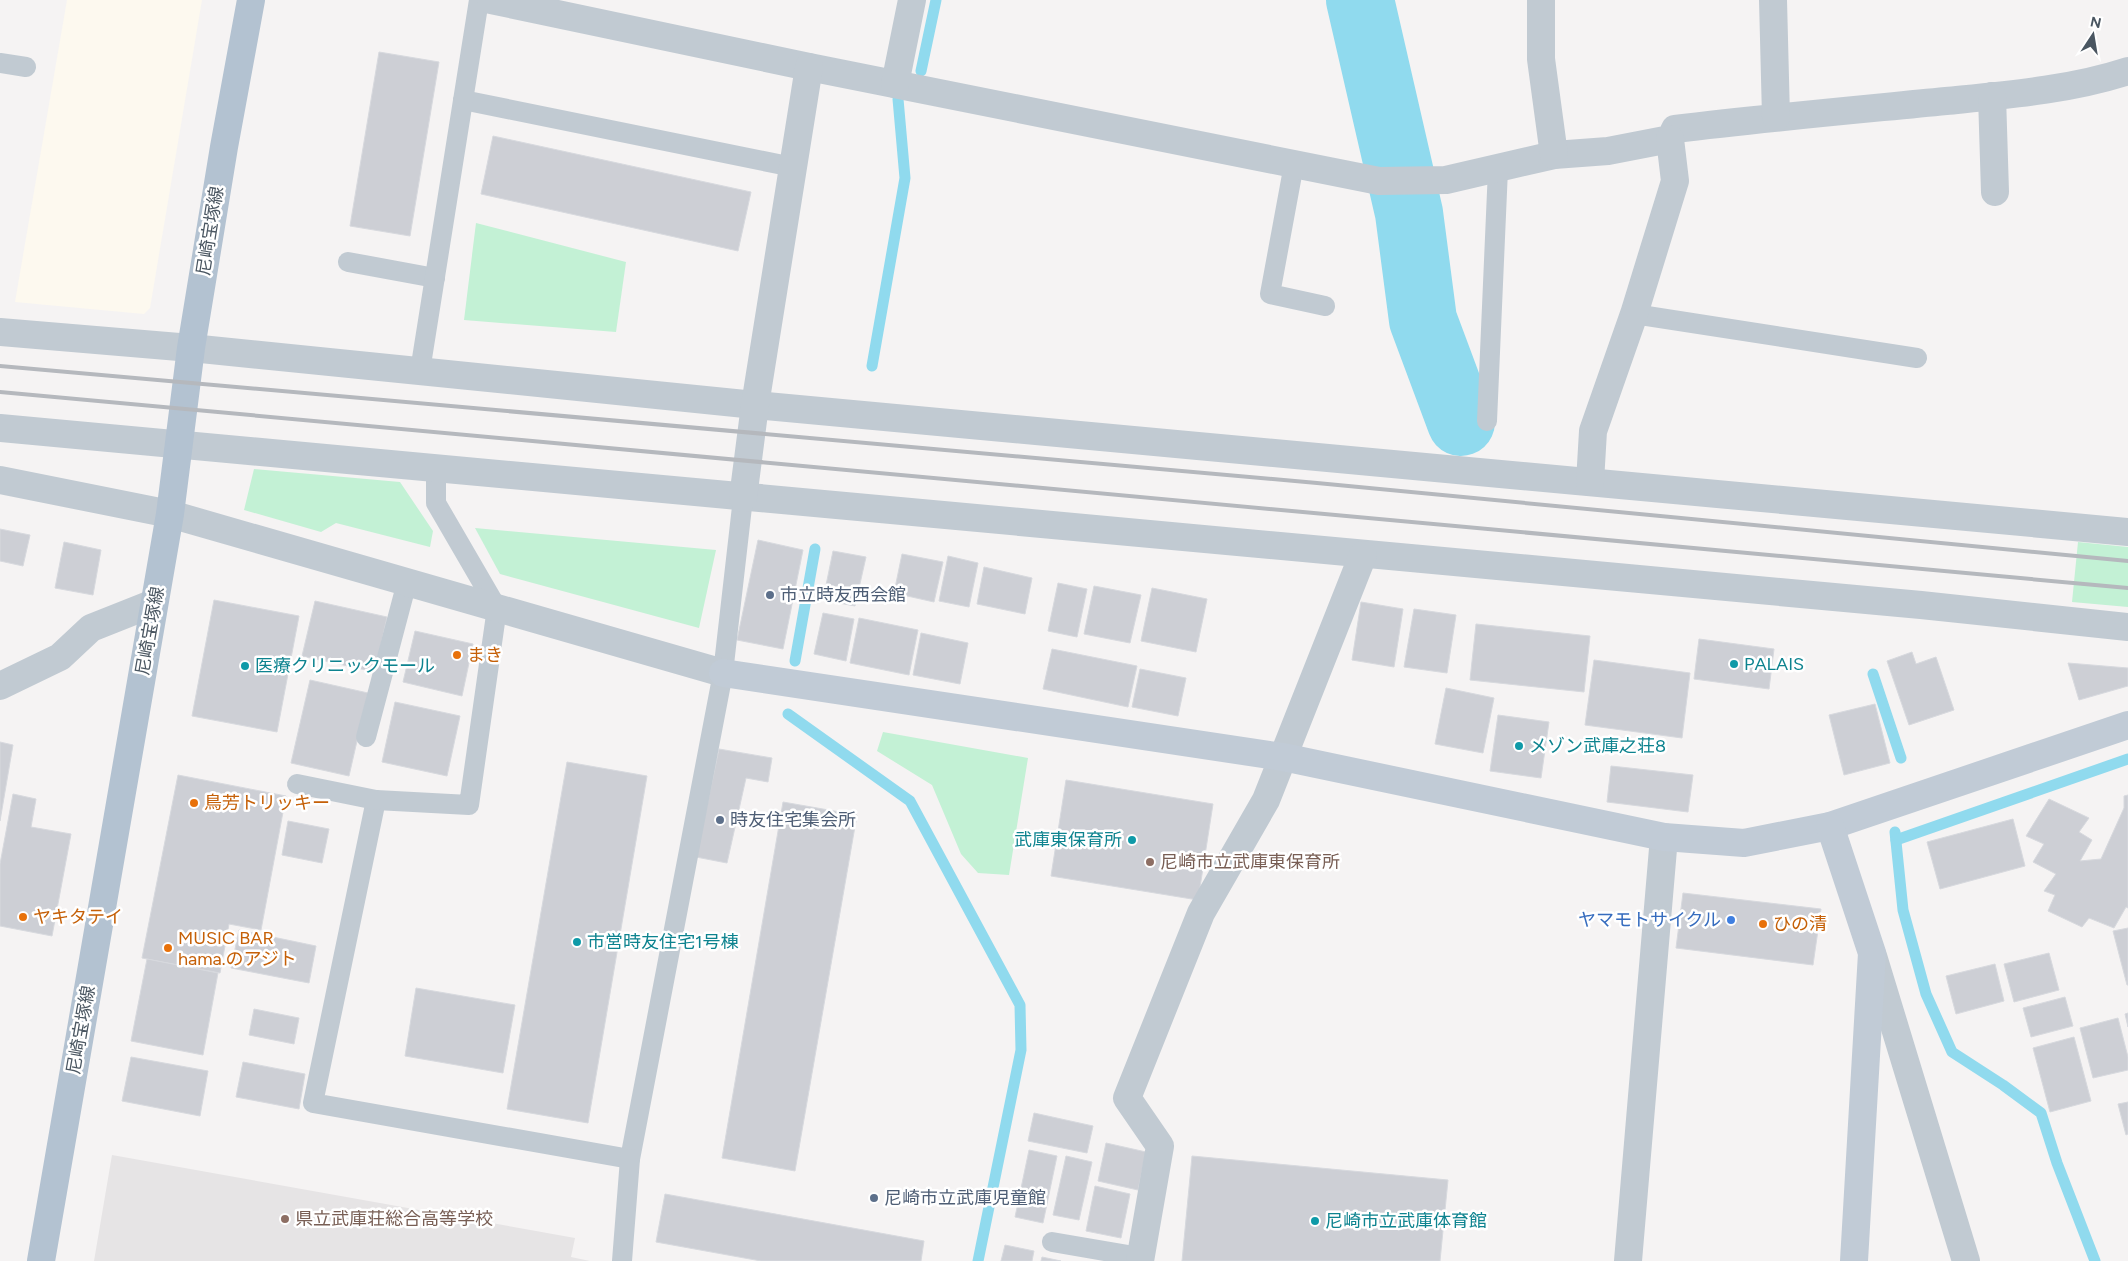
<svg xmlns="http://www.w3.org/2000/svg" width="2128" height="1261" font-family="Figtree,'Noto Sans JP',sans-serif">
	<style>
		.commercial { fill: #fdf9ef }
		.education { fill: #e6e4e5 }
		.green { fill: #c3f1d5 }
		.lines { fill: none; stroke-linecap: round; stroke-linejoin: round }
		.stream { stroke: #90daee; stroke-width: 11 }
		.river { stroke: #90daee; stroke-width: 68 }
		.building { fill: #cdcfd5; stroke: #d7d9de }
		.lane { stroke: #c1cad2; stroke-width: 20 }
		.street { stroke: #c1cad2; stroke-width: 28 }
		.secondary { stroke: #c1cbd6; stroke-width: 28 }
		.primary { stroke: #b3c2d1; stroke-width: 28 }
		.rail { stroke: #b5b8bd; stroke-width: 4 }
		.service-dot { fill: #5c6f8a; stroke: #fff; stroke-width: 2 }
		.food-dot { fill: #e8710a; stroke: #fff; stroke-width: 2 }
		.culture-dot { fill: #0f9aa8; stroke: #fff; stroke-width: 2 }
		.education-dot { fill: #8d6e63; stroke: #fff; stroke-width: 2 }
		.shop-dot { fill: #3f7fe0; stroke: #fff; stroke-width: 2 }
		.labels { text-anchor: middle; stroke-width: 5; stroke-linejoin: round; paint-order: stroke }
		.street-label { font-size: 18px; fill: #4a5661; stroke: #fff }
		.service-label { font-size: 18px; fill: #4e5e75; stroke: #fff; text-anchor: start }
		.food-label { font-size: 18px; fill: #c56008; stroke: #fff; text-anchor: start }
		.culture-label { font-size: 18px; fill: #0d838f; stroke: #fff; text-anchor: start }
		.education-label { font-size: 18px; fill: #785e54; stroke: #fff; text-anchor: start }
		.shop-label { font-size: 18px; fill: #366cbe; stroke: #fff; text-anchor: end }
	</style>
	<rect width="100%" height="100%" fill="#f5f3f3"/>
	<!-- commercial -->
	<path class="commercial" d="M67 0H202L150 308 144 314 15 302Z"/>
	<!-- education -->
	<path class="education" d="M112 1155 575 1238 571 1257 590 1261H94Z"/>
	<!-- green -->
	<g class="green">
		<path d="M476 223 626 262 616 332 464 320Z"/>
		<path d="M254 469 400 482 433 531 430 547 336 523 321 532 244 510Z"/>
		<path d="M475 528 716 550 699 628 500 574Z"/>
		<path d="M2078 542 2128 547V607L2072 602Z"/>
		<path d="M883 732 1028 758 1009 875 978 873 961 854 932 785 877 751Z"/>
	</g>
	<g class="lines">
		<!-- stream -->
		<g class="stream">
			<path d="M921 71 936 0"/>
			<path d="M872 366 905 178 898 99"/>
			<path d="M795 661 815 549"/>
			<path d="M1873 674 1901 758"/>
			<path d="M788 714 910 801 1020 1005 1021 1050 978 1261"/>
			<path d="M1895 832 1903 910 1926 994 1952 1052 2003 1085 2041 1113 2057 1163 2095 1261"/>
			<path d="M1896 840 2128 759"/>
		</g>
		<!-- river -->
		<path class="river" d="M1360 0 1409 213 1423 320 1461 422"/>
	</g>
	<!-- building -->
	<g class="building">
		<path d="M379 52 439 62 410 236 350 226Z"/>
		<path d="M493 136 751 192 738 251 481 194Z"/>
		<path d="M0 529 30 535 23 566 0 561Z"/>
		<path d="M758 540 803 550 783 649 737 640Z"/>
		<path d="M64 542 101 550 93 595 55 588Z"/>
		<path d="M833 551 866 557 855 606 823 600Z"/>
		<path d="M902 554 943 562 934 602 894 593Z"/>
		<path d="M948 556 978 563 969 607 939 601Z"/>
		<path d="M984 567 1032 578 1025 614 977 604Z"/>
		<path d="M1058 583 1087 589 1077 637 1048 631Z"/>
		<path d="M1094 586 1141 595 1130 643 1084 634Z"/>
		<path d="M1152 588 1207 599 1196 652 1141 641Z"/>
		<path d="M214 600 299 616 277 732 192 716Z"/>
		<path d="M315 601 387 617 375 672 302 656Z"/>
		<path d="M1361 602 1403 609 1394 667 1352 660Z"/>
		<path d="M1414 609 1456 615 1447 673 1404 667Z"/>
		<path d="M823 613 854 619 846 661 814 654Z"/>
		<path d="M859 618 918 630 909 675 850 663Z"/>
		<path d="M1476 624 1590 636 1584 692 1470 680Z"/>
		<path d="M415 631 473 644 462 696 403 682Z"/>
		<path d="M921 633 968 643 960 684 913 675Z"/>
		<path d="M1699 639 1774 649 1769 689 1694 679Z"/>
		<path d="M1052 649 1137 666 1128 707 1043 689Z"/>
		<path d="M1912 652 1916 664 1936 657 1954 710 1909 725 1887 661Z"/>
		<path d="M1594 660 1690 673 1682 738 1585 725Z"/>
		<path d="M2068 663 2128 668V686L2079 700Z"/>
		<path d="M1140 669 1186 678 1178 716 1132 707Z"/>
		<path d="M310 680 368 693 349 776 291 763Z"/>
		<path d="M1446 688 1494 698 1483 753 1435 744Z"/>
		<path d="M395 702 460 716 447 776 382 762Z"/>
		<path d="M1875 704 1890 763 1844 775 1829 715Z"/>
		<path d="M1498 715 1549 722 1541 778 1490 771Z"/>
		<path d="M0 742 13 745 0 821Z"/>
		<path d="M719 749 772 758 768 782 746 778 727 863 696 857Z"/>
		<path d="M567 762 647 776 588 1123 507 1109Z"/>
		<path d="M1611 766 1693 775 1688 812 1607 802Z"/>
		<path d="M178 775 286 796 261 930 229 924 220 973 142 958Z"/>
		<path d="M1066 780 1213 804 1198 900 1051 876Z"/>
		<path d="M13 794 36 799 31 827 71 834 52 936 0 926V864Z"/>
		<path d="M2128 795V908L2126 907 2114 928 2089 918 2082 927 2048 911 2055 895 2044 891 2056 874 2033 862 2044 844 2026 836 2049 799 2089 818 2079 832 2092 840 2080 861 2101 859 2124 808V796Z"/>
		<path d="M783 802 857 815 795 1171 722 1158Z"/>
		<path d="M2013 819 2025 866 1940 889 1927 842Z"/>
		<path d="M288 821 329 829 322 863 282 855Z"/>
		<path d="M1683 893 1821 909 1813 965 1676 948Z"/>
		<path d="M2128 928V985H2127L2113 931Z"/>
		<path d="M239 930 316 946 309 983 231 968Z"/>
		<path d="M2049 953 2059 990 2014 1002 2004 964Z"/>
		<path d="M147 959 218 973 203 1055 131 1041Z"/>
		<path d="M1995 964 2004 1001 1956 1014 1946 976Z"/>
		<path d="M416 988 515 1005 503 1073 405 1056Z"/>
		<path d="M2065 997 2073 1026 2031 1037 2023 1008Z"/>
		<path d="M254 1009 299 1018 294 1044 249 1035Z"/>
		<path d="M2128 1013V1027L2125 1014Z"/>
		<path d="M2118 1018 2128 1057V1070L2093 1078 2080 1028Z"/>
		<path d="M2074 1037 2091 1101 2050 1112 2033 1048Z"/>
		<path d="M131 1057 208 1071 200 1116 122 1101Z"/>
		<path d="M243 1062 305 1074 299 1109 236 1097Z"/>
		<path d="M2128 1102V1134L2126 1135 2118 1104Z"/>
		<path d="M1034 1113 1093 1126 1087 1153 1028 1141Z"/>
		<path d="M1106 1143 1146 1152 1138 1190 1098 1181Z"/>
		<path d="M1029 1150 1057 1156 1043 1223 1015 1217Z"/>
		<path d="M1066 1156 1092 1162 1079 1220 1053 1215Z"/>
		<path d="M1192 1156 1448 1180 1440 1261H1182Z"/>
		<path d="M1095 1186 1130 1194 1121 1238 1086 1231Z"/>
		<path d="M665 1194 924 1241 921 1261H761L656 1242Z"/>
		<path d="M1005 1245 1034 1251 1032 1261H1001Z"/>
		<path d="M1042 1257 1061 1261H1041Z"/>
	</g>
	<g class="lines">
		<!-- lane -->
		<g class="lane">
			<path d="M0 63 26 67"/>
			<path d="M463 100 793 167"/>
			<path d="M1294 164 1270 294 1325 306"/>
			<path d="M348 262 435 278"/>
			<path d="M1634 314 1917 358"/>
			<path d="M420 371 479 0"/>
			<path d="M1487 421 1498 169"/>
			<path d="M436 468V503L497 608 469 805 376 800 313 1103 630 1159 723 673 743 498"/>
			<path d="M366 737 407 582"/>
			<path d="M297 784 376 800"/>
			<path d="M1052 1242 1140 1257"/>
			<path d="M622 1261 630 1159"/>
		</g>
		<!-- street -->
		<g class="street">
			<path d="M491 0 809 67 1379 181 1446 180 1554 155 1608 151 1670 139 1675 129C1765 118 1855 110 1946 101 2006 95 2070 90 2128 71"/>
			<path d="M1541 0V59L1554 155"/>
			<path d="M1773 0 1776 117"/>
			<path d="M895 84 912 0"/>
			<path d="M1992 96 1995 192"/>
			<path d="M0 332 191 348 755 405 2128 532"/>
			<path d="M0 428 1921 605 2128 627"/>
			<path d="M0 480 170 514 723 673"/>
			<path d="M1590 482 1593 431 1634 314 1675 181 1670 139"/>
			<path d="M743 498 755 405 809 67"/>
			<path d="M0 686 60 657 91 628 154 603"/>
			<path d="M1873 956 1966 1261"/>
			<path d="M1140 1261 1160 1146 1127 1098 1201 913 1266 800 1363 555"/>
			<path d="M1628 1261 1664 837"/>
		</g>
		<!-- secondary -->
		<g class="secondary">
			<path d="M723 673 1283 757 1664 837 1744 843 1830 826 2128 725"/>
			<path d="M1830 826 1872 953 1854 1261"/>
		</g>
		<!-- primary -->
		<path class="primary" d="M41 1261 170 514 191 348 224 147 251 0"/>
		<!-- rail -->
		<g class="rail">
			<path d="M0 366 1317 483 2128 561"/>
			<path d="M0 392 2128 588"/>
		</g>
	</g>
	<!-- markers -->
	<g class="service-dot">
		<circle cx="770" cy="595" r="5"/>
		<circle cx="720" cy="820" r="5"/>
		<circle cx="874" cy="1198" r="5"/>
	</g>
	<g class="food-dot">
		<circle cx="457" cy="655" r="5"/>
		<circle cx="194" cy="803" r="5"/>
		<circle cx="23" cy="917" r="5"/>
		<circle cx="1763" cy="924" r="5"/>
		<circle cx="168" cy="948" r="5"/>
	</g>
	<g class="culture-dot">
		<circle cx="1734" cy="664" r="5"/>
		<circle cx="245" cy="666" r="5"/>
		<circle cx="1519" cy="746" r="5"/>
		<circle cx="1132" cy="840" r="5"/>
		<circle cx="577" cy="942" r="5"/>
		<circle cx="1315" cy="1221" r="5"/>
	</g>
	<g class="education-dot">
		<circle cx="1150" cy="862" r="5"/>
		<circle cx="285" cy="1219" r="5"/>
	</g>
	<circle class="shop-dot" cx="1731" cy="920" r="5"/>
	<g class="labels">
		<!-- street labels -->
		<g class="street-label">
			<text transform="translate(210 231) rotate(-81)" y="6">尼崎宝塚線</text>
			<text transform="translate(150 631) rotate(-80)" y="6">尼崎宝塚線</text>
			<text transform="translate(81 1030) rotate(-80)" y="6">尼崎宝塚線</text>
		</g>
		<!-- service labels -->
		<g class="service-label">
			<text x="780" y="601">市立時友西会館</text>
			<text x="730" y="826">時友住宅集会所</text>
			<text x="884" y="1204">尼崎市立武庫児童館</text>
		</g>
		<!-- food labels -->
		<g class="food-label">
			<text x="467" y="661">まき</text>
			<text x="204" y="809">鳥芳トリッキー</text>
			<text x="33" y="923">ヤキタテイ</text>
			<text x="1773" y="930">ひの清</text>
			<text x="178" y="944">MUSIC BAR<tspan x="178" dy="21">hama.のアジト</tspan></text>
		</g>
		<!-- culture labels -->
		<g class="culture-label">
			<text x="1744" y="670">PALAIS</text>
			<text x="255" y="672">医療クリニックモール</text>
			<text x="1529" y="752">メゾン武庫之荘8</text>
			<text x="1122" y="846" text-anchor="end">武庫東保育所</text>
			<text x="587" y="948">市営時友住宅1号棟</text>
			<text x="1325" y="1227">尼崎市立武庫体育館</text>
		</g>
		<!-- education labels -->
		<g class="education-label">
			<text x="1160" y="868">尼崎市立武庫東保育所</text>
			<text x="295" y="1225">県立武庫荘総合高等学校</text>
		</g>
		<!-- shop labels -->
		<g class="shop-label">
			<text x="1721" y="926">ヤマモトサイクル</text>
		</g>
	</g>
	<!-- north arrow -->
	<g transform="translate(2093 35) rotate(12)" stroke="#ffffff" stroke-width="4" paint-order="stroke">
	<path d="M0-4L9 19L0 12L-9 19Z" fill="#4a5661"/>
	<text y="-8" font-size="14" font-weight="bold" text-anchor="middle" fill="#4a5661">N</text>
	</g>
</svg>
